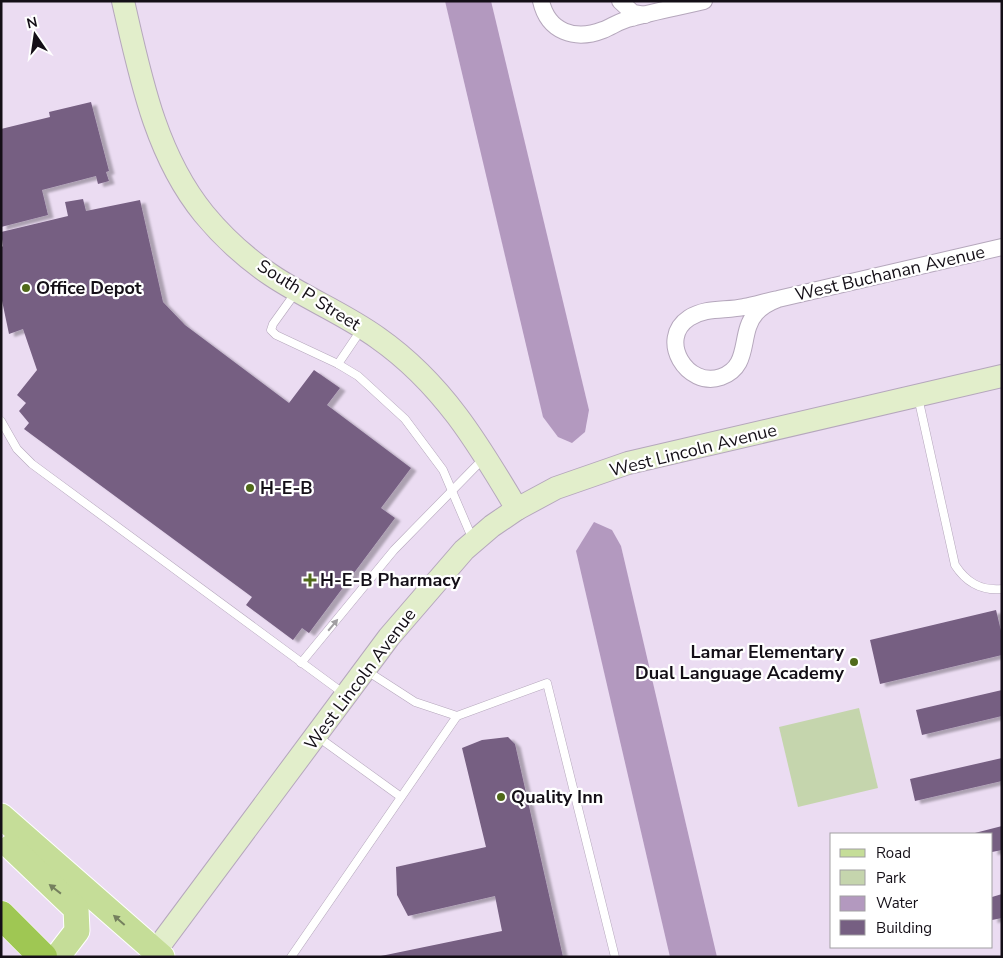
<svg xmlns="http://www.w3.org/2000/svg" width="1003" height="958" font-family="'Nunito Sans',sans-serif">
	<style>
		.green { fill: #c5d5ad }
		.water { fill: #b399bf }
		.building { fill: #765f82; filter: url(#shadow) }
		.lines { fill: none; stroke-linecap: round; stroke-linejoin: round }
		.lane-casing { stroke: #b5a7bc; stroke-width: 9 }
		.street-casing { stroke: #b5a7bc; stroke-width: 18 }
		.secondary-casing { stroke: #b5a7bc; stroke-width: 24 }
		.primary-casing { stroke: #fff; stroke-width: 27 }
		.highway-casing { stroke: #fff; stroke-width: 29 }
		.lane { stroke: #fff; stroke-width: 8 }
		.street { stroke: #fff; stroke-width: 16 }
		.secondary { stroke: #e2eecb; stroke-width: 22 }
		.primary { stroke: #c5dd98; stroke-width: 25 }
		.highway { stroke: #9fc753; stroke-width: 28 }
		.oneway { fill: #a19fa2 }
		.oneway2 { fill: #75805e }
		.poi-dot { fill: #50691a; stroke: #fff; stroke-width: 2 }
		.labels { text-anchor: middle; stroke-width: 4.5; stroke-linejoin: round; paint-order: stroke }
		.street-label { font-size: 18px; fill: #140f17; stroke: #fff }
		.poi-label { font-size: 18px; font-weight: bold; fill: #140f17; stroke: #fff; text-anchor: start }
	</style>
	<defs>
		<filter id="shadow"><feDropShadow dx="5.5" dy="3" stdDeviation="1" flood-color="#0004"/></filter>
	</defs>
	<rect width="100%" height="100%" fill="#ebdcf2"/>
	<!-- green -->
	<path class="green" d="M859 708 878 788 798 807 779 727Z"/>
	<!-- water -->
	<g class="water">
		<path d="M445 1H491L589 410 585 432 572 443 558 437 543 417Z"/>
		<path d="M594 522 612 530 621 546 717 957H670L576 551Z"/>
	</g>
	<!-- building -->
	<g class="building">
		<path d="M91 102 109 171 106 172 109 181 98 184 96 176 42 190 48 215 1 227V129L50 117 49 112Z"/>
		<path d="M83 199 86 211 140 200 163 302 185 325 289 403 314 370 340 388 327 405 411 468 381 508 395 518 309 633 302 628 293 640 246 605 252 597 24 429 29 423 19 411 26 403 17 395 37 370 23 329 9 334 1 296V248L3 246 1 232 68 216 65 202Z"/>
		<path d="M996 610 1002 635V655L880 684 870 640Z"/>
		<path d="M1002 690V716L922 735 916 710Z"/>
		<path d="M508 737 515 744 563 957H376L502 931 495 896 408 916 397 895 396 867 486 847 462 748 482 740Z"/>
		<path d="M1002 758V781L915 801 910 779Z"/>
		<path d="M1002 826V850L992 852V834H971Z"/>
		<path d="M1002 894V918L992 920V897Z"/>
	</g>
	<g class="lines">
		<defs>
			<g id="lane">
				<path d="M296 292 273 324 271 330 276 335 338 364 358 376 405 419 443 470 473 540"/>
				<path d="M338 364 361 330"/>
				<path d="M918 397 955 565C966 582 980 591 1002 589"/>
				<path d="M1 421 17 449 32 464 343 693"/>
				<path d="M301 663 394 550 484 458"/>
				<path d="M457 716 547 683 615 957"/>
				<path d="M318 737 401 797"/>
				<path d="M291 957 457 716 415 702 367 671"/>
			</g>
			<g id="street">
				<path d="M541 1C548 32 575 41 603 30 613 26 621 20 632 18 655 11 680 7 704 1"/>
				<path d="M620 1 633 13 645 15"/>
				<path d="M778 299C770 302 762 306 756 313 738 333 752 366 721 377 687 389 657 339 689 318 706 307 725 311 744 307 756 305 767 301 778 299L1002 247"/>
			</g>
			<g id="secondary">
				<path d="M123 1C140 75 155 154 204 214 223 237 246 258 271 275 305 298 345 314 378 338 442 383 478 443 517 509"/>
				<path d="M151 957 389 637 464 550 492 526 517 509 556 488 628 463 1002 376"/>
			</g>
			<g id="primary">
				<path d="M1 816 162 957"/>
				<path d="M11 847 76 909 77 931 57 957"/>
			</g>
			<path id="highway" d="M1 915 43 957"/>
		</defs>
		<!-- lane casing -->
		<use href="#lane" class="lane-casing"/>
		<!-- street casing -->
		<use href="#street" class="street-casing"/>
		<!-- secondary casing -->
		<use href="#secondary" class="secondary-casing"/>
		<!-- primary casing -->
		<use href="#primary" class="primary-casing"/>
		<!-- highway casing -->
		<use href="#highway" class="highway-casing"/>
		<!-- lane -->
		<use href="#lane" class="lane"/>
		<!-- street -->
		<use href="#street" class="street"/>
		<!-- secondary -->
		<use href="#secondary" class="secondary"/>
		<!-- primary -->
		<use href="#primary" class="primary"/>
		<!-- highway -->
		<use href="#highway" class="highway"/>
	</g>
	<!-- one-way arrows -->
	<defs><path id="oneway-solid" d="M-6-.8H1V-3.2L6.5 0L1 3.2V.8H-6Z" transform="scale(1.25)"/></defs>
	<use class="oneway" href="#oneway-solid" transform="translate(333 625) rotate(-50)"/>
	<g class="oneway2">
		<use href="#oneway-solid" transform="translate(55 889) rotate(-142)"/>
		<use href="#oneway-solid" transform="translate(119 920) rotate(-139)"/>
	</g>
	<!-- markers -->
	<g class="poi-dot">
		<circle cx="26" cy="288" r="5"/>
		<circle cx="250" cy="488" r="5"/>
		<path d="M307.5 572.5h5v5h5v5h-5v5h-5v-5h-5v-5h5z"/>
		<circle cx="854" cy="662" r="5"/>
		<circle cx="501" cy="797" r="5"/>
	</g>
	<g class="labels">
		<!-- street labels -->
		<g class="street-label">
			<text transform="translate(890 273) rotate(-13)" y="6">West Buchanan Avenue</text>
			<text transform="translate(309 295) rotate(32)" y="6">South P Street</text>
			<text transform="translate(693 450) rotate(-14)" y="6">West Lincoln Avenue</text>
			<text transform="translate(360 679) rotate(-53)" y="6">West Lincoln Avenue</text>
		</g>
		<!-- poi labels -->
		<g class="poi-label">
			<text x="36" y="294">Office Depot</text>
			<text x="260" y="494">H-E-B</text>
			<text x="320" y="586">H-E-B Pharmacy</text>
			<text x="844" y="658" text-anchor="end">Lamar Elementary<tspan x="844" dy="21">Dual Language Academy</tspan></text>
			<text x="511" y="803">Quality Inn</text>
		</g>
	</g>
	<!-- border -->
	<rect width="1003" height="958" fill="none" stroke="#140f17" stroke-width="5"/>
	<!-- legend -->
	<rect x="830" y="833" width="162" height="115" fill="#ffffff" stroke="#a19fa2"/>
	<rect x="840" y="849" width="25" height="8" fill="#c5dd98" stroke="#a19fa2"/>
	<text x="876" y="858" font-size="15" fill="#140f17">Road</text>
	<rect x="840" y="870" width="25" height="15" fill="#c5d5ad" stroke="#a19fa2"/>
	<text x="876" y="883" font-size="15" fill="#140f17">Park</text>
	<rect x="840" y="896" width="25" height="15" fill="#b399bf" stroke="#a19fa2"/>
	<text x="876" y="908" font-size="15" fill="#140f17">Water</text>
	<rect x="840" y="920" width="25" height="15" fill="#765f82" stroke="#a19fa2"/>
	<text x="876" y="933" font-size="15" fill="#140f17">Building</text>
	<!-- north arrow -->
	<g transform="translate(35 35) rotate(347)" stroke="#ffffff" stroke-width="4" paint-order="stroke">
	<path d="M0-4L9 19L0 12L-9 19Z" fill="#140f17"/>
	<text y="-8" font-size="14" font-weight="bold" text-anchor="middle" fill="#140f17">N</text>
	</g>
</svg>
